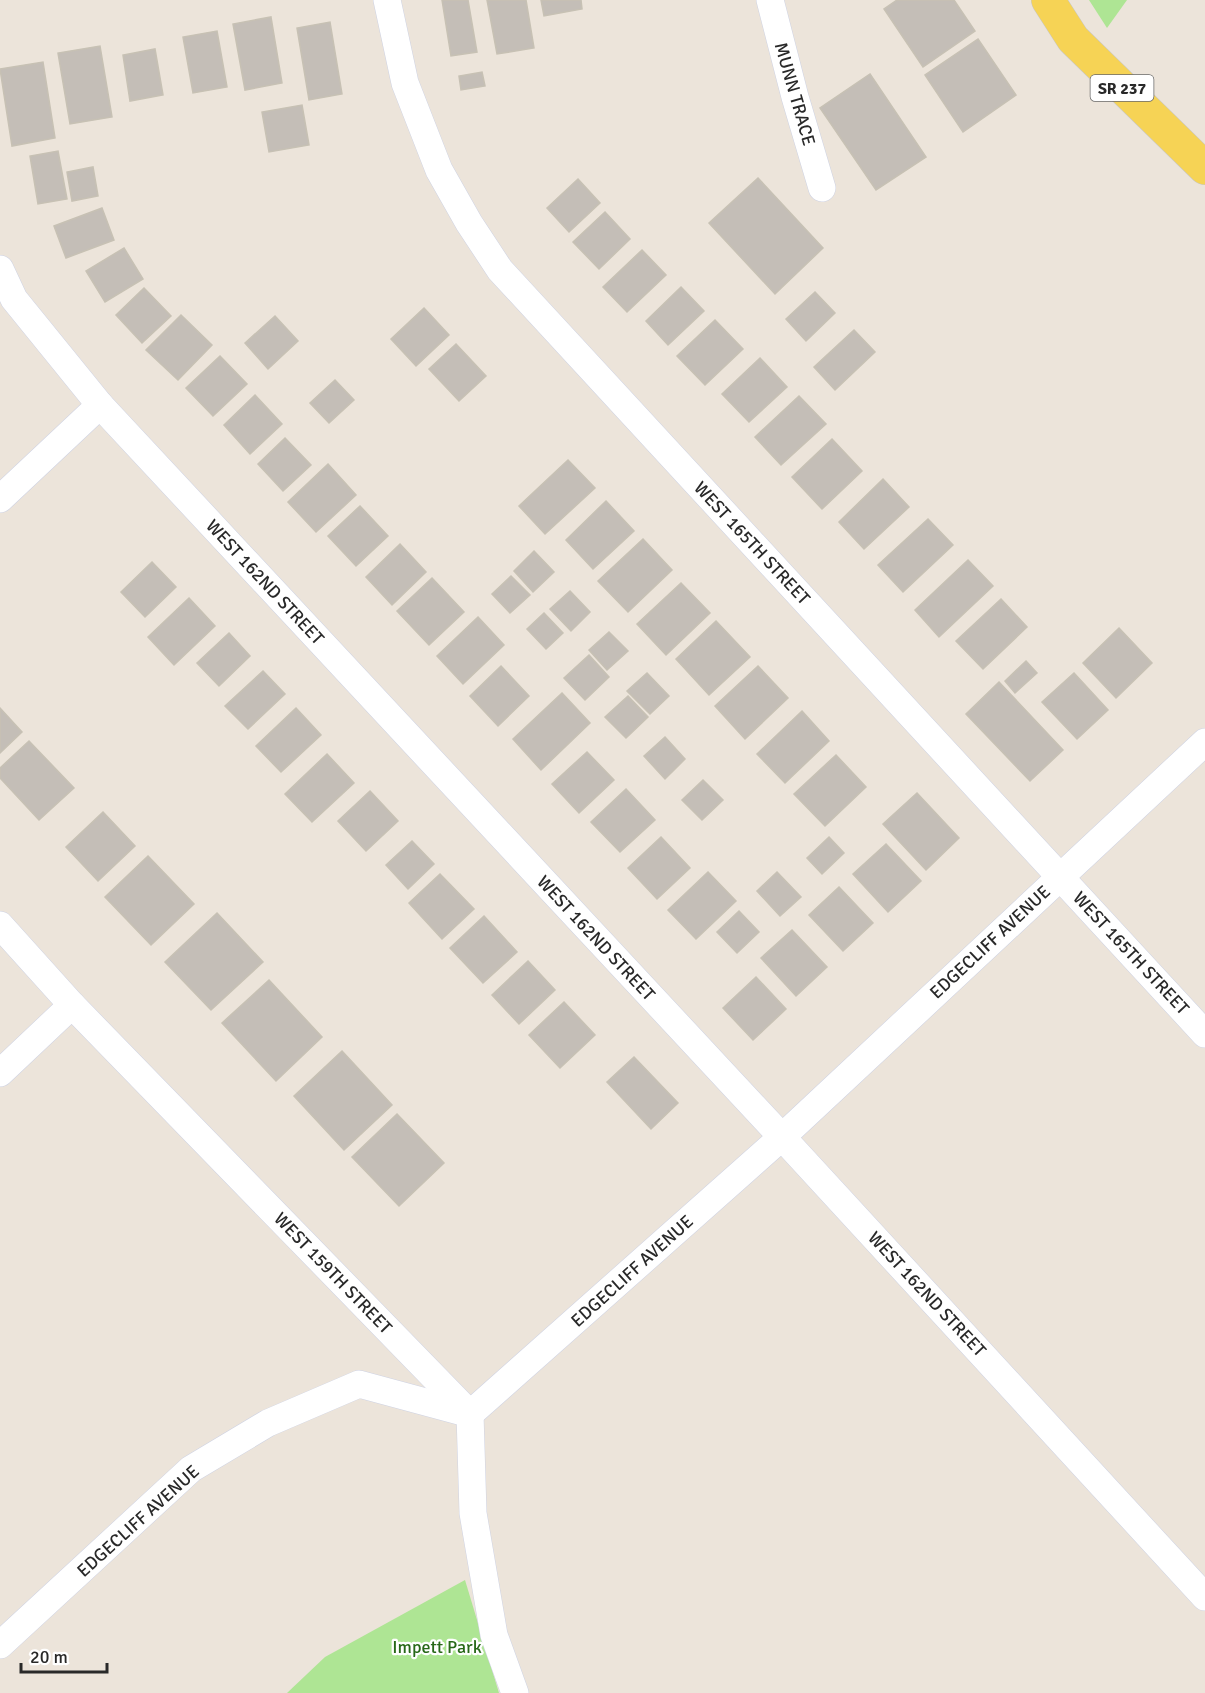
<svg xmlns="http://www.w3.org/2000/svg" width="1205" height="1693" font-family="Signika,sans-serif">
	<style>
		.green { fill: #aee594 }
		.building { fill: #c4beb7; stroke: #c7c1b4; stroke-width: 1.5 }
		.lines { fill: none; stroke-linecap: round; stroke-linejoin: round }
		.street-casing { stroke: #cfd3e3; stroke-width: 28 }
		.primary-casing { stroke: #c7c7c7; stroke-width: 34 }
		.street { stroke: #fff; stroke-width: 27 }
		.primary { stroke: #f6d355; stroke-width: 33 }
		.labels { text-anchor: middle; stroke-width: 4.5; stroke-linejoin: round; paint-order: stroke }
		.shield { fill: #fff; stroke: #696969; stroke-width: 1.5 }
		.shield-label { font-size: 16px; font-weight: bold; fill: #292929 }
		.street-label { font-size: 18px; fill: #292929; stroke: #fff }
		.park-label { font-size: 18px; fill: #276817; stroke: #fff }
	</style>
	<rect width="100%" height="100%" fill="#ece4da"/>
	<!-- green -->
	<g class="green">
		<path d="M1089 0H1127L1107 28Z"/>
		<path d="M465 1580 499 1693H287L325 1657Z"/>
	</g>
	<!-- building -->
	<g class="building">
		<path d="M442 0H468L477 52 451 56Z"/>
		<path d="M487 0H526L534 48 497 54Z"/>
		<path d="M541 0H581L582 9 544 16Z"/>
		<path d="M897 0H954L975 31 923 67 884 9Z"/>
		<path d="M271 17 282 83 245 90 233 24Z"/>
		<path d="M330 22 342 94 309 100 297 28Z"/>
		<path d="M217 31 227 87 193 93 183 37Z"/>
		<path d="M978 39 1016 95 963 132 925 75Z"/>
		<path d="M100 46 112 117 70 124 58 53Z"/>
		<path d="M155 49 163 95 130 101 123 55Z"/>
		<path d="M43 62 55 138 12 146 0 69Z"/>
		<path d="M482 72 485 86 461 90 459 76Z"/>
		<path d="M870 74 926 157 876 190 820 108Z"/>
		<path d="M302 105 309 145 269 152 262 112Z"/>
		<path d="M58 151 67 199 38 204 30 156Z"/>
		<path d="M93 167 98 196 72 201 67 172Z"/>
		<path d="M758 178 823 248 775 294 709 223Z"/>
		<path d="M578 179 600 203 569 232 547 208Z"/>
		<path d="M102 208 114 240 66 258 54 226Z"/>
		<path d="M605 212 630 239 599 269 573 242Z"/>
		<path d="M124 248 143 279 105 302 86 271Z"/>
		<path d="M642 250 666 275 627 312 603 287Z"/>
		<path d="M681 287 704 311 668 345 646 321Z"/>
		<path d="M144 288 171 316 142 343 116 315Z"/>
		<path d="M815 292 835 313 806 341 786 319Z"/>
		<path d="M424 308 449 335 416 366 391 339Z"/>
		<path d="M181 315 212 345 178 380 146 350Z"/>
		<path d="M275 316 298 341 268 369 245 343Z"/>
		<path d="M715 320 743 349 705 385 677 356Z"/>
		<path d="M854 330 875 352 835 390 814 367Z"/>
		<path d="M456 344 486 376 459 401 429 369Z"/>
		<path d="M220 356 247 384 213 416 186 388Z"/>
		<path d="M760 358 787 387 749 422 722 394Z"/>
		<path d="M335 380 354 400 329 423 310 403Z"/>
		<path d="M255 395 282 424 250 454 224 425Z"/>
		<path d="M799 396 826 424 781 465 755 437Z"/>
		<path d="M285 438 311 465 283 491 258 464Z"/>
		<path d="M832 439 862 471 822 509 792 477Z"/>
		<path d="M568 460 595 488 545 534 519 506Z"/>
		<path d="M328 464 356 495 316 532 288 502Z"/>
		<path d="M883 479 909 507 864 549 839 522Z"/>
		<path d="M606 501 634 531 593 569 566 540Z"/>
		<path d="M360 506 388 536 356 566 328 536Z"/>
		<path d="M928 519 953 545 903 592 878 565Z"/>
		<path d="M643 539 672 570 628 612 598 581Z"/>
		<path d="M400 544 426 572 392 605 366 577Z"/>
		<path d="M534 551 554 572 533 592 514 571Z"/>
		<path d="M968 560 993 586 939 637 915 610Z"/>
		<path d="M152 562 176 587 145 617 121 592Z"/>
		<path d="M511 576 530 595 510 613 492 594Z"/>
		<path d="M432 578 464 612 429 645 397 611Z"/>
		<path d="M681 583 710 613 666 655 637 624Z"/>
		<path d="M570 591 590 612 571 631 550 609Z"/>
		<path d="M189 598 215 626 174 665 148 637Z"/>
		<path d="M1001 599 1027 627 983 669 956 641Z"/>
		<path d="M544 613 563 633 546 649 527 629Z"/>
		<path d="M478 617 504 645 463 684 437 656Z"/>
		<path d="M716 621 750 657 709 695 676 659Z"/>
		<path d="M1119 628 1152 663 1116 698 1083 663Z"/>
		<path d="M609 632 628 651 607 670 589 650Z"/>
		<path d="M229 633 250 656 219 686 197 663Z"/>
		<path d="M589 655 609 677 585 700 564 678Z"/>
		<path d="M1026 661 1037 673 1015 693 1005 681Z"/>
		<path d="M501 666 529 696 498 726 470 696Z"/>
		<path d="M758 666 788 698 745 739 715 706Z"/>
		<path d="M263 671 285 694 248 729 225 706Z"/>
		<path d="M647 673 669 696 650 714 627 691Z"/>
		<path d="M1074 673 1108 710 1077 739 1042 702Z"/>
		<path d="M999 682 1063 750 1030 781 966 714Z"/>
		<path d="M562 693 590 723 541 770 513 739Z"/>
		<path d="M628 696 648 717 626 738 605 717Z"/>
		<path d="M0 708 22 732 0 753Z"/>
		<path d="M296 708 321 735 281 772 256 746Z"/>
		<path d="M802 711 829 741 785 783 757 754Z"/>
		<path d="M665 737 685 759 665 779 644 756Z"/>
		<path d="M29 741 74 788 39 820 0 778V768Z"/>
		<path d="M587 752 614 780 579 813 552 784Z"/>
		<path d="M327 754 354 783 312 822 285 794Z"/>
		<path d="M836 755 866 787 825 826 794 794Z"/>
		<path d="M703 780 723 800 702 820 682 800Z"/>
		<path d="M626 789 655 820 620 852 591 822Z"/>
		<path d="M370 791 398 821 366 851 338 821Z"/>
		<path d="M917 793 959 838 926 870 883 824Z"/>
		<path d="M103 812 135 846 98 881 66 847Z"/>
		<path d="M661 837 690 868 657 899 628 868Z"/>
		<path d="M829 837 844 853 822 874 807 858Z"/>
		<path d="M412 841 434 864 408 889 386 865Z"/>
		<path d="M886 844 921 881 888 912 853 874Z"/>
		<path d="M148 856 194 904 151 945 105 897Z"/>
		<path d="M708 872 736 901 696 939 668 910Z"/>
		<path d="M777 872 801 897 780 916 757 891Z"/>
		<path d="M440 874 474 909 442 939 409 903Z"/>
		<path d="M839 887 873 923 843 951 809 915Z"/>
		<path d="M739 911 759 932 737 953 717 932Z"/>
		<path d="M217 913 263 962 211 1010 165 962Z"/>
		<path d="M484 916 517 952 483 983 450 948Z"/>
		<path d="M792 930 827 967 796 996 761 958Z"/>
		<path d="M528 961 555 990 519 1024 492 995Z"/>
		<path d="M756 977 786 1009 753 1040 723 1008Z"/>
		<path d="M269 980 322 1037 276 1081 222 1023Z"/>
		<path d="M564 1002 595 1035 560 1068 529 1035Z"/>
		<path d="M342 1051 392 1105 344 1150 294 1096Z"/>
		<path d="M634 1057 678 1103 651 1129 607 1082Z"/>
		<path d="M397 1114 444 1163 399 1206 352 1157Z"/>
	</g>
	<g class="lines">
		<defs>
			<g id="street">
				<path d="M387 0 405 83 439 170 469 223 500 270 1205 1034"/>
				<path d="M770 0 795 97 822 188"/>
				<path d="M0 269 14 299 100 405 782 1137 1205 1597"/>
				<path d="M0 499 100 405"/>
				<path d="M0 925 72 1005 470 1414 473 1513 494 1635 515 1693"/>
				<path d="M0 1073 72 1005"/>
				<path d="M0 1645 191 1469 268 1423 359 1384 470 1414 782 1137 1205 742"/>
			</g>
			<path id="primary" d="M1048 0 1073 39 1205 168"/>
		</defs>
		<!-- street casing -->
		<use href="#street" class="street-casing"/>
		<!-- primary casing -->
		<use href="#primary" class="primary-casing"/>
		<!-- street -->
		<use href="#street" class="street"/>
		<!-- primary -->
		<use href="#primary" class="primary"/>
	</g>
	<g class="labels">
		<!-- shield labels -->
		<rect class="shield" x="1090.5" y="75" width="63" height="26" rx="4.5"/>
		<g class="shield-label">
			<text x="1122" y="94">SR 237</text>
		</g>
		<!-- street labels -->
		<g class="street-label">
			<text transform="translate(795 94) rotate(74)" y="6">MUNN TRACE</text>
			<text transform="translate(752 543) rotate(47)" y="6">WEST 165TH STREET</text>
			<text transform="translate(265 582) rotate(47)" y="6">WEST 162ND STREET</text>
			<text transform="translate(596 938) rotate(47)" y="6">WEST 162ND STREET</text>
			<text transform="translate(990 942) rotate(-43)" y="6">EDGECLIFF AVENUE</text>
			<text transform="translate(1131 953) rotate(47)" y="6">WEST 165TH STREET</text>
			<text transform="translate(632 1271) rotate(-42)" y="6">EDGECLIFF AVENUE</text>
			<text transform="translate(333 1273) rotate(46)" y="6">WEST 159TH STREET</text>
			<text transform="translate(927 1294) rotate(47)" y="6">WEST 162ND STREET</text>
			<text transform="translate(138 1521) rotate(-42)" y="6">EDGECLIFF AVENUE</text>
		</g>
		<!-- park labels -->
		<g class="park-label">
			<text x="437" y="1653">Impett Park</text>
		</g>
	</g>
	<!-- scale -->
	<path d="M21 1663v9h86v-9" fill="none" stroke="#292929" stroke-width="3"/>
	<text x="30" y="1663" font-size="18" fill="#292929" stroke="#ffffff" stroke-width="4.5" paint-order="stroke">20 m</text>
</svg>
